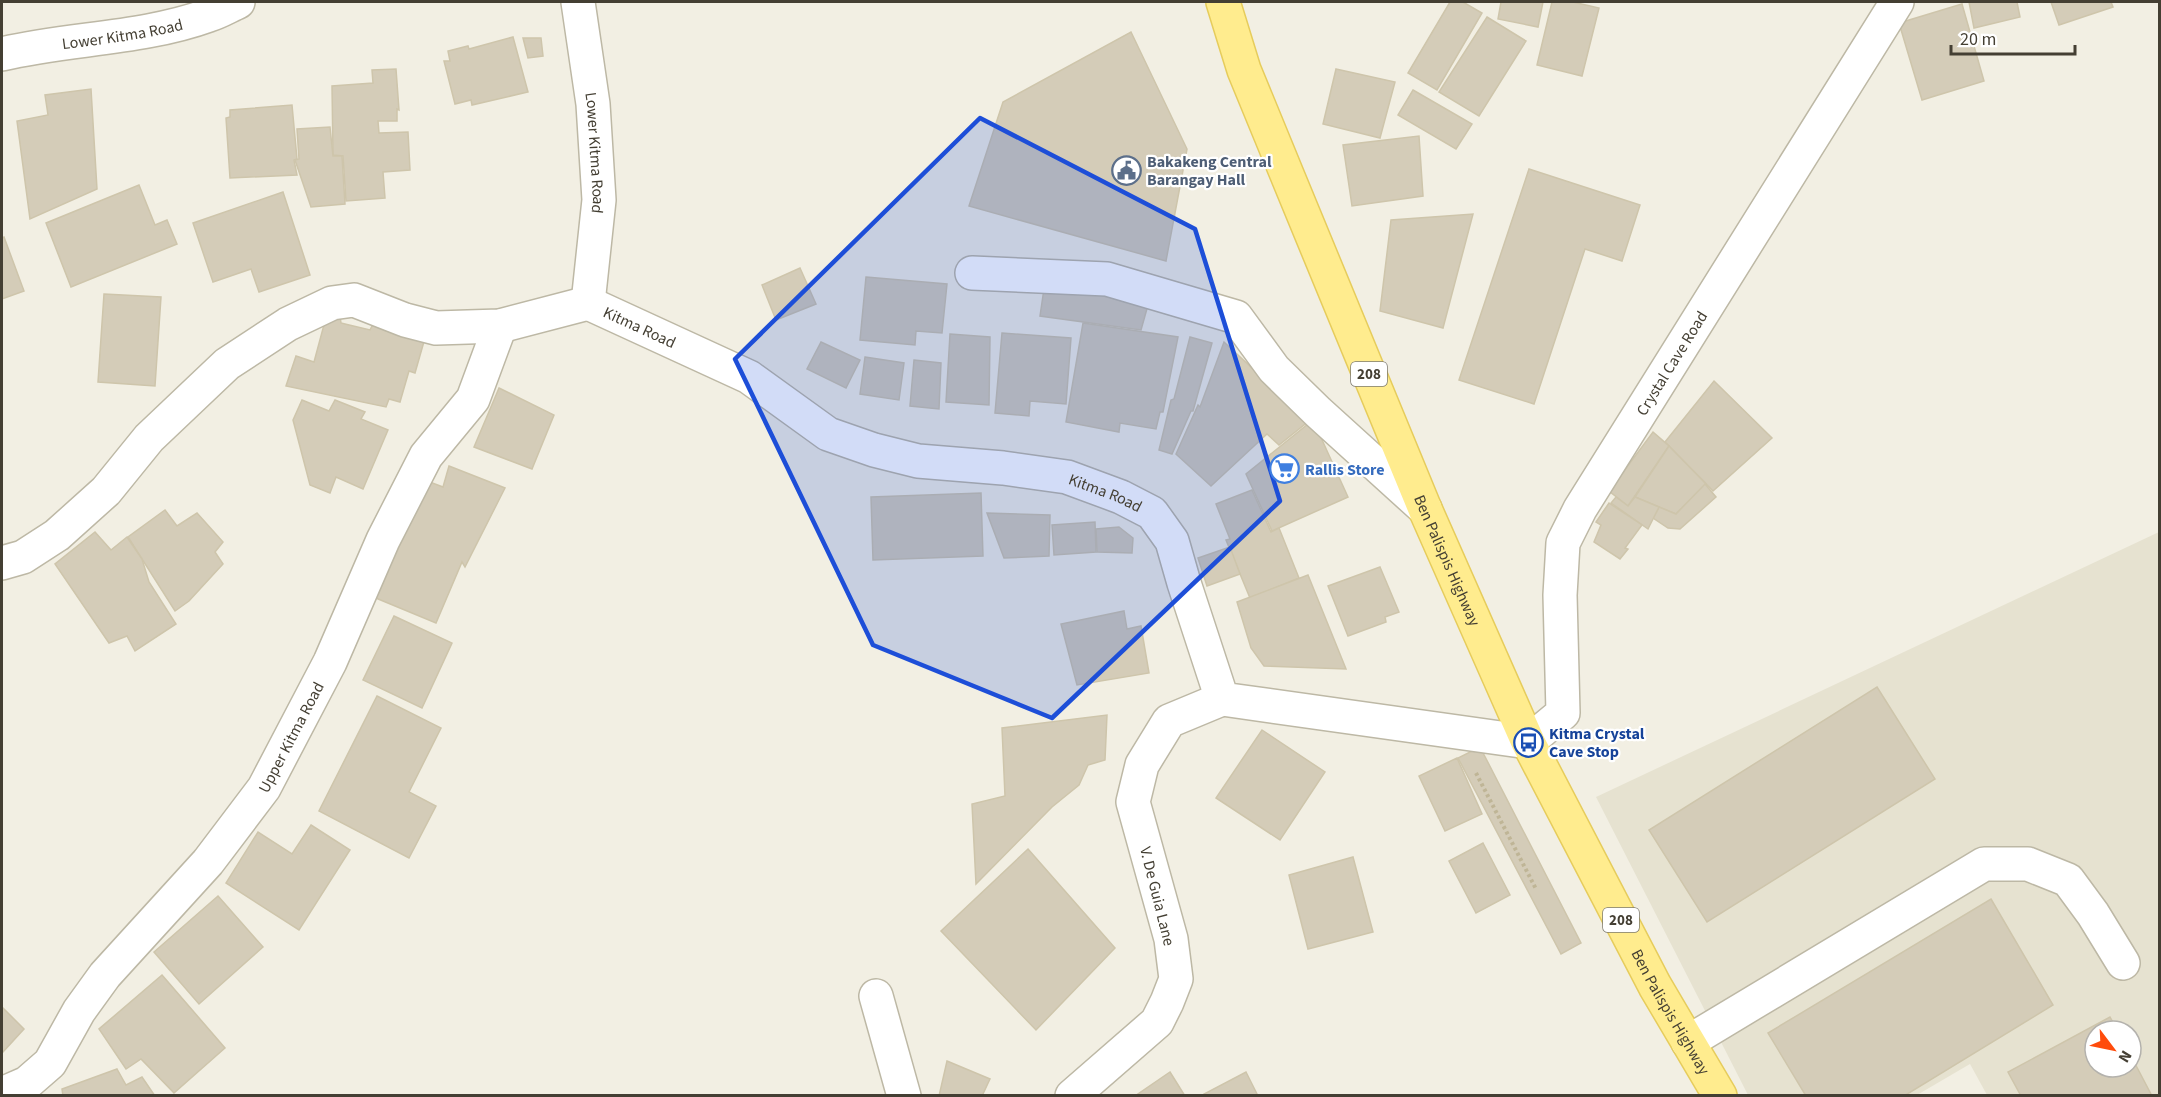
<svg xmlns="http://www.w3.org/2000/svg" width="2161" height="1097" font-family="'Source Sans 3',sans-serif">
	<style>
		.residential { fill: #e6e2d0; fill-rule: evenodd }
		.building { fill: #d4ccb8; stroke: #cec5ab; stroke-width: 1.5 }
		.lines { fill: none; stroke-linecap: round; stroke-linejoin: round }
		.minor-casing { stroke: #bdb8a5; stroke-width: 36 }
		.major-casing { stroke: #e6cc5c; stroke-width: 36 }
		.path { stroke: #bfb596; stroke-width: 4; stroke-dasharray: 3 3; stroke-linecap: butt }
		.minor { stroke: #fff; stroke-width: 33 }
		.major { stroke: #ffec8e; stroke-width: 33 }
		.marked { fill: #1d4ed8; fill-opacity: 0.2; stroke: #1d4ed8; stroke-width: 4.5; stroke-linejoin: round }
		.labels { text-anchor: middle; stroke-width: 4.5; stroke-linejoin: round; paint-order: stroke }
		.shield { fill: #fff; stroke: #7c7970; stroke-width: 1.5 }
		.shield-label { font-size: 15px; font-weight: bold; fill: #443f33 }
		.street-label { font-size: 16px; fill: #443f33; stroke: #fff }
		.service-label { font-size: 16px; font-weight: bold; fill: #4e5e75; stroke: #fff; text-anchor: start }
		.shop-label { font-size: 16px; font-weight: bold; fill: #366cbe; stroke: #fff; text-anchor: start }
		.transit-label { font-size: 16px; font-weight: bold; fill: #164399; stroke: #fff; text-anchor: start }
	</style>
	<rect width="100%" height="100%" fill="#f2efe3"/>
	<!-- residential -->
	<path class="residential" d="M2159 532V1095H1987L1970 1064 1917 1095H1748L1596 797ZM2095 1031H2131V1067H2095Z"/>
	<!-- building -->
	<g class="building">
		<path d="M1450 2H1463L1482 13 1437 90 1408 73Z"/>
		<path d="M1501 2H1543L1538 27 1498 19Z"/>
		<path d="M1552 2H1573L1599 8 1582 76 1537 65Z"/>
		<path d="M1969 2H2017L2020 17 1974 28Z"/>
		<path d="M2051 2H2111L2113 7 2059 25Z"/>
		<path d="M1962 4 1984 81 1922 100 1899 23Z"/>
		<path d="M1487 17 1526 41 1479 116 1439 92Z"/>
		<path d="M1131 32 1187 149 1166 261 969 206 1003 102Z"/>
		<path d="M513 37 528 92 472 105 471 100 455 104 444 61H450L448 51 468 46 469 49Z"/>
		<path d="M523 38H541L543 56 528 58Z"/>
		<path d="M396 69 399 110 397 109V121H378L379 133 408 132 410 170 383 172 385 198 346 201 343 156 333 155 332 86 373 83 372 70Z"/>
		<path d="M1336 69 1395 82 1380 138 1323 124Z"/>
		<path d="M91 89 97 189 30 219 17 121 48 115 45 95Z"/>
		<path d="M1413 90 1472 124 1456 149 1398 115Z"/>
		<path d="M292 105 297 159 294 160 297 175 230 178 226 118 230 117V110Z"/>
		<path d="M330 127 333 156H342L345 204 311 207 295 160 299 159 297 129Z"/>
		<path d="M1419 136 1423 196 1352 206 1343 145Z"/>
		<path d="M1529 169 1640 205 1622 261 1585 249 1534 404 1459 380Z"/>
		<path d="M139 185 155 225 167 220 177 244 71 287 46 223Z"/>
		<path d="M283 192 310 275 259 292 251 269 213 282 193 223Z"/>
		<path d="M1473 214 1443 328 1380 311 1391 220Z"/>
		<path d="M4 237 24 291 2 299V238Z"/>
		<path d="M800 268 816 304 776 320 762 285Z"/>
		<path d="M866 277 947 284 942 333 916 331 915 345 860 340Z"/>
		<path d="M1045 282 1148 305 1141 330 1040 316Z"/>
		<path d="M104 294 161 297 155 386 98 382Z"/>
		<path d="M340 316 341 323 345 324 370 330 374 322 425 338 415 373 409 371 400 402 389 399 386 407 286 386 296 356 314 362 325 321Z"/>
		<path d="M1083 323 1178 337 1163 412H1160L1156 429 1120 423 1119 432 1066 422Z"/>
		<path d="M1002 333 1071 338 1066 404 1030 401 1029 416 995 413Z"/>
		<path d="M950 334 990 337 989 405 946 402Z"/>
		<path d="M1190 337 1212 343 1193 411H1191L1172 454 1159 450 1171 400 1174 399Z"/>
		<path d="M821 342 860 360 846 388 807 369Z"/>
		<path d="M1224 342 1309 421 1279 445 1267 434 1211 486 1176 454 1198 405 1200 407Z"/>
		<path d="M865 357 904 363 899 400 860 394Z"/>
		<path d="M914 360 941 363 939 409 910 406Z"/>
		<path d="M1714 381 1772 438 1713 491 1665 442Z"/>
		<path d="M499 388 554 415 532 469 474 447Z"/>
		<path d="M302 400 329 411 335 400 365 412 361 419 388 430 363 489 336 477 330 493 310 485 293 420Z"/>
		<path d="M1313 420 1348 497 1272 531 1246 474Z"/>
		<path d="M1653 432 1669 446 1628 506 1609 491Z"/>
		<path d="M1669 446 1706 484 1676 514 1635 497Z"/>
		<path d="M449 466 505 488 465 567 462 562 436 623 371 596 419 478 443 487Z"/>
		<path d="M1705 484 1716 497 1680 529 1668 528 1653 518 1659 507 1676 514Z"/>
		<path d="M1252 490 1271 532 1279 528 1299 578 1250 598 1226 540 1230 539 1216 504Z"/>
		<path d="M981 493 983 556 873 560 871 497Z"/>
		<path d="M1616 497 1628 506 1635 497 1659 507 1648 529 1611 503Z"/>
		<path d="M1609 503 1642 525 1625 548 1628 549 1620 559 1594 542 1601 525 1596 522Z"/>
		<path d="M165 510 177 526 197 513 223 542 215 552 223 564 189 601 175 611 128 537Z"/>
		<path d="M987 513 1050 515 1049 556 1004 558Z"/>
		<path d="M1095 522 1096 552 1054 555 1052 525Z"/>
		<path d="M1119 527 1133 538 1132 553 1097 552 1096 529Z"/>
		<path d="M95 532 111 550 127 537 142 559 149 582 176 624 135 651 127 636 109 643 55 564Z"/>
		<path d="M1230 547 1240 574 1207 586 1198 558Z"/>
		<path d="M1380 567 1399 612 1385 617 1386 622 1348 636 1328 586Z"/>
		<path d="M1308 575 1346 669 1264 666 1251 648 1237 602Z"/>
		<path d="M1124 611 1127 629 1141 626 1149 673 1077 685 1061 624Z"/>
		<path d="M394 616 452 643 422 708 363 680Z"/>
		<path d="M1877 687 1935 779 1707 922 1649 830Z"/>
		<path d="M377 696 441 728 409 792 436 806 409 858 319 811Z"/>
		<path d="M1107 715 1105 760 1088 765 1079 785 1052 807 976 884 972 804 1005 796 1002 728Z"/>
		<path d="M1262 730 1325 772 1280 840 1216 798Z"/>
		<path d="M1480 747 1581 943 1561 954 1458 758Z"/>
		<path d="M1457 758 1482 814 1445 831 1419 776Z"/>
		<path d="M311 825 350 850 299 930 226 883 258 832 292 854Z"/>
		<path d="M1483 843 1510 895 1476 913 1449 861Z"/>
		<path d="M1028 849 1115 948 1036 1030 941 931Z"/>
		<path d="M1353 857 1373 932 1308 949 1289 875Z"/>
		<path d="M218 896 263 947 199 1004 154 952Z"/>
		<path d="M1991 899 2053 1005 1904 1096H1806L1768 1033Z"/>
		<path d="M162 975 225 1048 174 1093 141 1059 126 1069 99 1029Z"/>
		<path d="M2 1007 24 1029 2 1053Z"/>
		<path d="M2110 1017 2118 1031H2095V1067H2131V1056L2152 1096H2021L2008 1072Z"/>
		<path d="M947 1061 990 1079 982 1096H939Z"/>
		<path d="M117 1069 126 1085 142 1077 155 1096H63L62 1089Z"/>
		<path d="M1170 1072 1185 1096H1135Z"/>
		<path d="M1246 1072 1258 1096H1205L1204 1094Z"/>
	</g>
	<g class="lines">
		<defs>
			<g id="minor">
				<path id="s1" d="M578 2 593 104 599 200 588 303"/>
				<path id="s2" d="M2 54C70 38 143 39 209 15 219 12 229 6 238 2"/>
				<path d="M972 273 1107 279 1236 317 1274 369 1318 412 1425 509"/>
				<path id="s3" d="M588 303 749 377 828 434 874 450 918 461 1003 468 1067 477 1121 497 1152 513 1172 541 1184 583 1222 699 1528 742 1563 713 1560 595 1563 543 1580 509 1897 2"/>
				<path d="M2 563 23 557 57 535 106 491 149 438 227 364 288 324 332 303 354 300 405 320 436 328 500 326 588 303"/>
				<path d="M876 996 904 1096"/>
				<path d="M1688 1042 1984 864H2028L2068 880 2093 914 2123 963"/>
				<path id="s4" d="M2 1094 27 1083 50 1063 79 1011 105 975 208 862 264 788 330 662 383 540 426 456 473 399 500 326"/>
				<path d="M1072 1096 1157 1022 1167 1002 1176 979 1171 939 1133 802 1142 765 1169 721 1222 699"/>
			</g>
			<g id="major">
				<path id="s5" d="M1223 2 1244 70 1288 177 1425 509 1528 742 1655 986 1720 1096"/>
			</g>
		</defs>
		<!-- minor casing -->
		<use href="#minor" class="minor-casing"/>
		<!-- major casing -->
		<use href="#major" class="major-casing"/>
		<!-- path -->
		<path class="path" d="M1476 773 1536 889"/>
		<!-- minor -->
		<use href="#minor" class="minor"/>
		<!-- major -->
		<use href="#major" class="major"/>
	</g>
	<!-- marked area -->
	<path class="marked" d="M980 118 1195 229 1280 501 1052 718 873 645 735 359Z"/>
	<!-- icons -->
	<defs>
		<symbol id="civic-ring" viewBox="-11 -11 22 22"><circle r="9.5" fill="#fff" stroke="#5c6f8a" stroke-width="1.5"/><path d="M-.6-6.5H3V-4.5H.6V-3L4-1V1h2V6H-6V1h2V-1L-.6-3ZM-1.2 2.5V6h2.4V2.5Z" fill="#5c6f8a"/></symbol>
		<symbol id="supermarket-ring" viewBox="-11 -11 22 22"><circle r="9.5" fill="#fff" stroke="#3f7fe0" stroke-width="1.5"/><path d="M-6-5.5h2.5l.6 2H6L4.5 2H-2.5L-4.4-4H-6ZM-1.5 3.2a1.3 1.3 0 1 0 .1 0ZM3 3.2a1.3 1.3 0 1 0 .1 0Z" fill="#3f7fe0"/></symbol>
		<symbol id="bus-ring" viewBox="-11 -11 22 22"><circle r="9.5" fill="#fff" stroke="#1a4fb4" stroke-width="1.5"/><path d="M-5-6H5V4H4V6H2V4H-2V6H-4V4H-5ZM-3.5-4V0h7V-4ZM-3.5 1.2v1.5H-2V1.2ZM2 1.2v1.5H3.5V1.2Z" fill="#1a4fb4"/></symbol>
	</defs>
	<g fill-rule="evenodd">
		<use href="#civic-ring" x="1110" y="154" width="33" height="33"/>
		<use href="#supermarket-ring" x="1268" y="452" width="33" height="33"/>
		<use href="#bus-ring" x="1512" y="726" width="33" height="33"/>
	</g>
	<g class="labels">
		<!-- shield labels -->
		<g class="shield">
			<rect x="1351" y="362" width="36" height="24" rx="4.5"/>
			<rect x="1603" y="908" width="36" height="24" rx="4.5"/>
		</g>
		<g class="shield-label">
			<text x="1369" y="379">208</text>
			<text x="1621" y="925">208</text>
		</g>
		<!-- street labels -->
		<g class="street-label">
			<text dy="6" stroke="none"><textPath href="#s2" startOffset="122">Lower Kitma Road</textPath></text>
			<text dy="6" stroke="none"><textPath href="#s1" startOffset="152">Lower Kitma Road</textPath></text>
			<text dy="6" stroke="none"><textPath href="#s3" startOffset="57">Kitma Road</textPath></text>
			<text dy="6" stroke="none"><textPath href="#s3" startOffset="1546">Crystal Cave Road</textPath></text>
			<text dy="6" stroke="none"><textPath href="#s3" startOffset="560">Kitma Road</textPath></text>
			<text dy="6" stroke="none"><textPath href="#s5" startOffset="602">Ben Palispis Highway</textPath></text>
			<text dy="6" stroke="none"><textPath href="#s4" startOffset="465">Upper Kitma Road</textPath></text>
			<text transform="translate(1158 896) rotate(76)" y="6">V. De Guia Lane</text>
			<text dy="6" stroke="none"><textPath href="#s5" startOffset="1106">Ben Palispis Highway</textPath></text>
		</g>
		<!-- service labels -->
		<g class="service-label">
			<text x="1147" y="167">Bakakeng Central<tspan x="1147" dy="18">Barangay Hall</tspan></text>
		</g>
		<!-- shop labels -->
		<g class="shop-label">
			<text x="1305" y="475">Rallis Store</text>
		</g>
		<!-- transit labels -->
		<g class="transit-label">
			<text x="1549" y="739">Kitma Crystal<tspan x="1549" dy="18">Cave Stop</tspan></text>
		</g>
	</g>
	<!-- border -->
	<rect width="2161" height="1097" fill="none" stroke="#443f33" stroke-width="6"/>
	<!-- north arrow -->
	<g transform="translate(2113 1049) rotate(122)"><circle r="28" fill="#ffffff" stroke="#b4b2ad" stroke-width="1.5"/>
	<path d="M0-4.5L10 22L0 15L-10 22Z" fill="#ff4c0c"/>
	<text y="-9" font-size="16" font-weight="bold" text-anchor="middle" fill="#443f33">N</text>
	</g>
	<!-- scale -->
	<path d="M1951 45v9h124v-9" fill="none" stroke="#443f33" stroke-width="3"/>
	<text x="1960" y="45" font-size="18" fill="#443f33" stroke="#ffffff" stroke-width="4.5" paint-order="stroke">20 m</text>
</svg>
